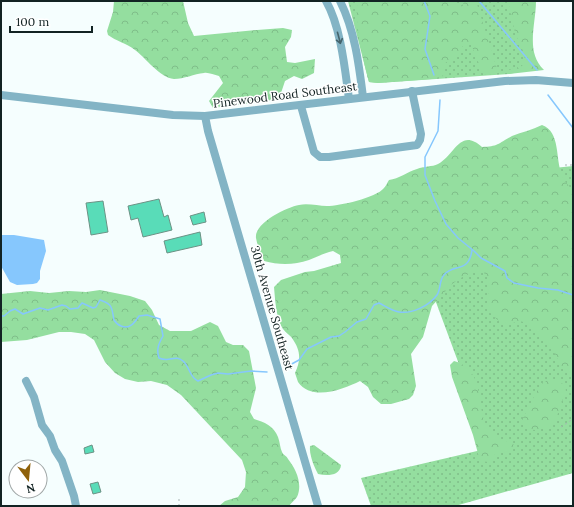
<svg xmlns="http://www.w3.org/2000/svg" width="574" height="507" font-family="Lora,serif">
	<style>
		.grass { fill: url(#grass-dots) }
		.forest { fill: url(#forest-crowns) }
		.water { fill: #86c7fd }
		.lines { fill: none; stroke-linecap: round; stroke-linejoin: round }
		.stream { stroke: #86c7fd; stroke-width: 1.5 }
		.building { fill: #59dcb8; stroke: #6c9285 }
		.path { stroke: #a7b3b3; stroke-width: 1; stroke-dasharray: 2 3; stroke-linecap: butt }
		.minor { stroke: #83b4c5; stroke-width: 8 }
		.oneway { stroke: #45646c }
		.labels { text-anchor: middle; stroke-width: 3; stroke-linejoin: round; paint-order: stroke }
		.street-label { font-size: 12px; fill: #122323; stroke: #fff }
	</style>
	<defs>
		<pattern id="grass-dots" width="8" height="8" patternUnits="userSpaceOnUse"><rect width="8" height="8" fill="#94de9f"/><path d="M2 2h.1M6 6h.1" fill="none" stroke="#7fbe89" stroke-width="1.8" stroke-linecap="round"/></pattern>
		<pattern id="forest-crowns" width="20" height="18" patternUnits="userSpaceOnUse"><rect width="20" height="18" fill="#94de9f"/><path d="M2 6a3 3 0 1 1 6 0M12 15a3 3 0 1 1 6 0" fill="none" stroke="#7fbe89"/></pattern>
	</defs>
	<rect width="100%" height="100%" fill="#f5fefe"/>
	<!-- grass -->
	<g class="grass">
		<path d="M348 1H513L531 63 523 71 509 74 378 83 369 82Z"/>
		<path d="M573 166V473L455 506H371L361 478 490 448 430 286 554 168Z"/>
	</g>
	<!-- forest -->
	<g class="forest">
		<path d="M114 1H183L188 23 194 36 257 30 283 28 292 30 291 37 285 47 287 62 295 63 315 59 314 73 302 79 294 76 285 81 279 99 213 108 209 101 223 83 219 76C214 75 208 72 204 73 194 74 184 79 174 79 160 78 145 57 135 50 126 43 116 41 108 35L107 31 113 12Z"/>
		<path d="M358 1H455L461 7 465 1H476L498 72 490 75 483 74 471 44H464L459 53 444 64 443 76 432 79 378 83 369 82C364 64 353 18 358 1Z"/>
		<path d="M508 1H536C536 24 525 52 544 70L509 74 507 72 509 70 522 66 525 60 523 51 515 33Z"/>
		<path d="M542 125C561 132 555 159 562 175 564 181 569 186 573 191V375L562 367 551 347 530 324 520 321 509 324 499 321 491 314 488 306 489 280 484 273 475 272 464 276 452 284 432 306 423 337 411 354 416 386 413 395 409 399 391 404H381L373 397 368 387 360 381C344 389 312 402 298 382 297 379 296 376 295 373 301 360 301 351 292 338 290 335 286 333 283 329 276 319 275 298 274 287L281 280 305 272 314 271 341 263 340 255 333 251C324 253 317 257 309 260 294 265 279 265 264 261 262 254 257 246 256 238 254 223 287 207 299 205 308 203 318 206 327 206 339 206 376 198 384 188 386 186 387 183 389 180 399 179 407 172 417 169 424 166 432 167 438 164 455 155 460 127 482 147 498 147 499 143 512 136 522 132 532 130 542 125Z"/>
		<path d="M100 290 130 296 145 301 152 310 159 325 170 331H191L210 322 218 326 226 342 233 345H243L249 351 256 388 250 412 254 419C264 422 274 426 278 437 280 442 280 448 282 452 283 455 287 456 288 459 296 469 303 484 297 497 295 500 291 503 289 506H219L225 501 238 497 245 487 246 472 242 460 181 395 167 385 151 381 138 382 125 379 115 373 105 362 94 340 85 334 71 332H59L27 340 1 342V294L30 291 49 293 69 291 86 292Z"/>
		<path d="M454 361C490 371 472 415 493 435 497 439 507 441 513 443L514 447 505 452 494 455 489 462 480 461 473 435 452 377 450 365Z"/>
		<path d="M556 379 562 383 566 390 557 416 553 425C542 430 534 432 524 427L522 420 540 385 548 380Z"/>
		<path d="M314 445 341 465C340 476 327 476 318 474 314 467 309 454 310 446Z"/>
	</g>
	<!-- water -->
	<path class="water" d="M1 235H14L44 240 46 251 40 271V279L37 283 33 284 17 285 10 282 1 266Z"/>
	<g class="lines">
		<!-- stream -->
		<g class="stream">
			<path d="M424 1 430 16 425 49 434 75"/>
			<path d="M479 1 531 63 537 70"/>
			<path d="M548 95 573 128"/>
			<path d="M440 100 438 131 425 157V175L435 201 446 224 458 238 474 251 481 258 505 271 507 278 514 283 538 288 558 290 573 295"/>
			<path d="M1 316H4L10 311 15 309 23 314 40 308 48 310 62 305 66 306 70 309 78 308 82 303 93 308 96 307 100 300C105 302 109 303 111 307 113 311 113 316 114 320 116 323 118 325 121 326 130 330 135 322 139 316L147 315 160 319 163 336C159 343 156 349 159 358 170 363 175 354 183 361 190 367 189 377 198 381L211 375 218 373 228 374 251 371 267 372"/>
			<path d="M288 366 299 360 307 349 331 337 339 336 345 332 357 322 366 319 374 305 379 303C385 306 392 311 399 312 412 314 429 306 437 295 441 289 439 280 444 275 453 263 469 274 472 250"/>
		</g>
	</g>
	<!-- building -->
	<g class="building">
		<path d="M159 199 164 217 168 215 172 230 143 237 138 218 131 220 128 206Z"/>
		<path d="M103 201 108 232 91 235 86 203Z"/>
		<path d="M204 212 206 222 193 225 190 216Z"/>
		<path d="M200 232 202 245 167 253 164 241Z"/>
		<path d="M92 445 94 452 85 454 84 448Z"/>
		<path d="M98 482 101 492 93 494 90 484Z"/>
	</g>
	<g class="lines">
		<!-- path -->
		<g class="path">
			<path d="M565 165H573"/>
			<path d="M561 427 573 419"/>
			<path d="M179 506V499"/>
		</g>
		<!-- minor -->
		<g class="minor">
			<path d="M326 1C341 27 345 70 349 99"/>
			<path d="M340 1C355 31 359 65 363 97"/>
			<path d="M1 95 173 115 205 116 505 81 536 80 573 83"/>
			<path d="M301 106 314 152 320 157H329L417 145 420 140 421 134 412 91"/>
			<path d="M205 116 208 131 318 506"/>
			<path d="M26 381 34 397 42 425 50 436 55 450 62 461 74 496 76 506"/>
		</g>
	</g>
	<!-- one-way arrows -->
	<defs><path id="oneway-shaft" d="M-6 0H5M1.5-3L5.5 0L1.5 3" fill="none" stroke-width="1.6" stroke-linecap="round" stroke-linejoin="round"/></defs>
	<use class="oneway" href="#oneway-shaft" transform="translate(339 38) rotate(75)"/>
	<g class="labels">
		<!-- street labels -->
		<g class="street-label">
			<text transform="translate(285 95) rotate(-7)" y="4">Pinewood Road Southeast</text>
			<text transform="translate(272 308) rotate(74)" y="4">30th Avenue Southeast</text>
		</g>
	</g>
	<!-- border -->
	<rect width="574" height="507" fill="none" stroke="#122323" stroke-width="4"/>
	<!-- north arrow -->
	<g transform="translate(28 479) rotate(164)"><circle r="19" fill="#ffffff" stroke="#a0a7a7"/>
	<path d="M0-3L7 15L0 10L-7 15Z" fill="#8f610a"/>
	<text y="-6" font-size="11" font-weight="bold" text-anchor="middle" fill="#122323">N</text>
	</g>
	<!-- scale -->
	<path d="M10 26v6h82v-6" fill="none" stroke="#122323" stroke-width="2"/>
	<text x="16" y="26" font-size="12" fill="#122323" stroke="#ffffff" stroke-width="3" paint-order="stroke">100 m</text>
</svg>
